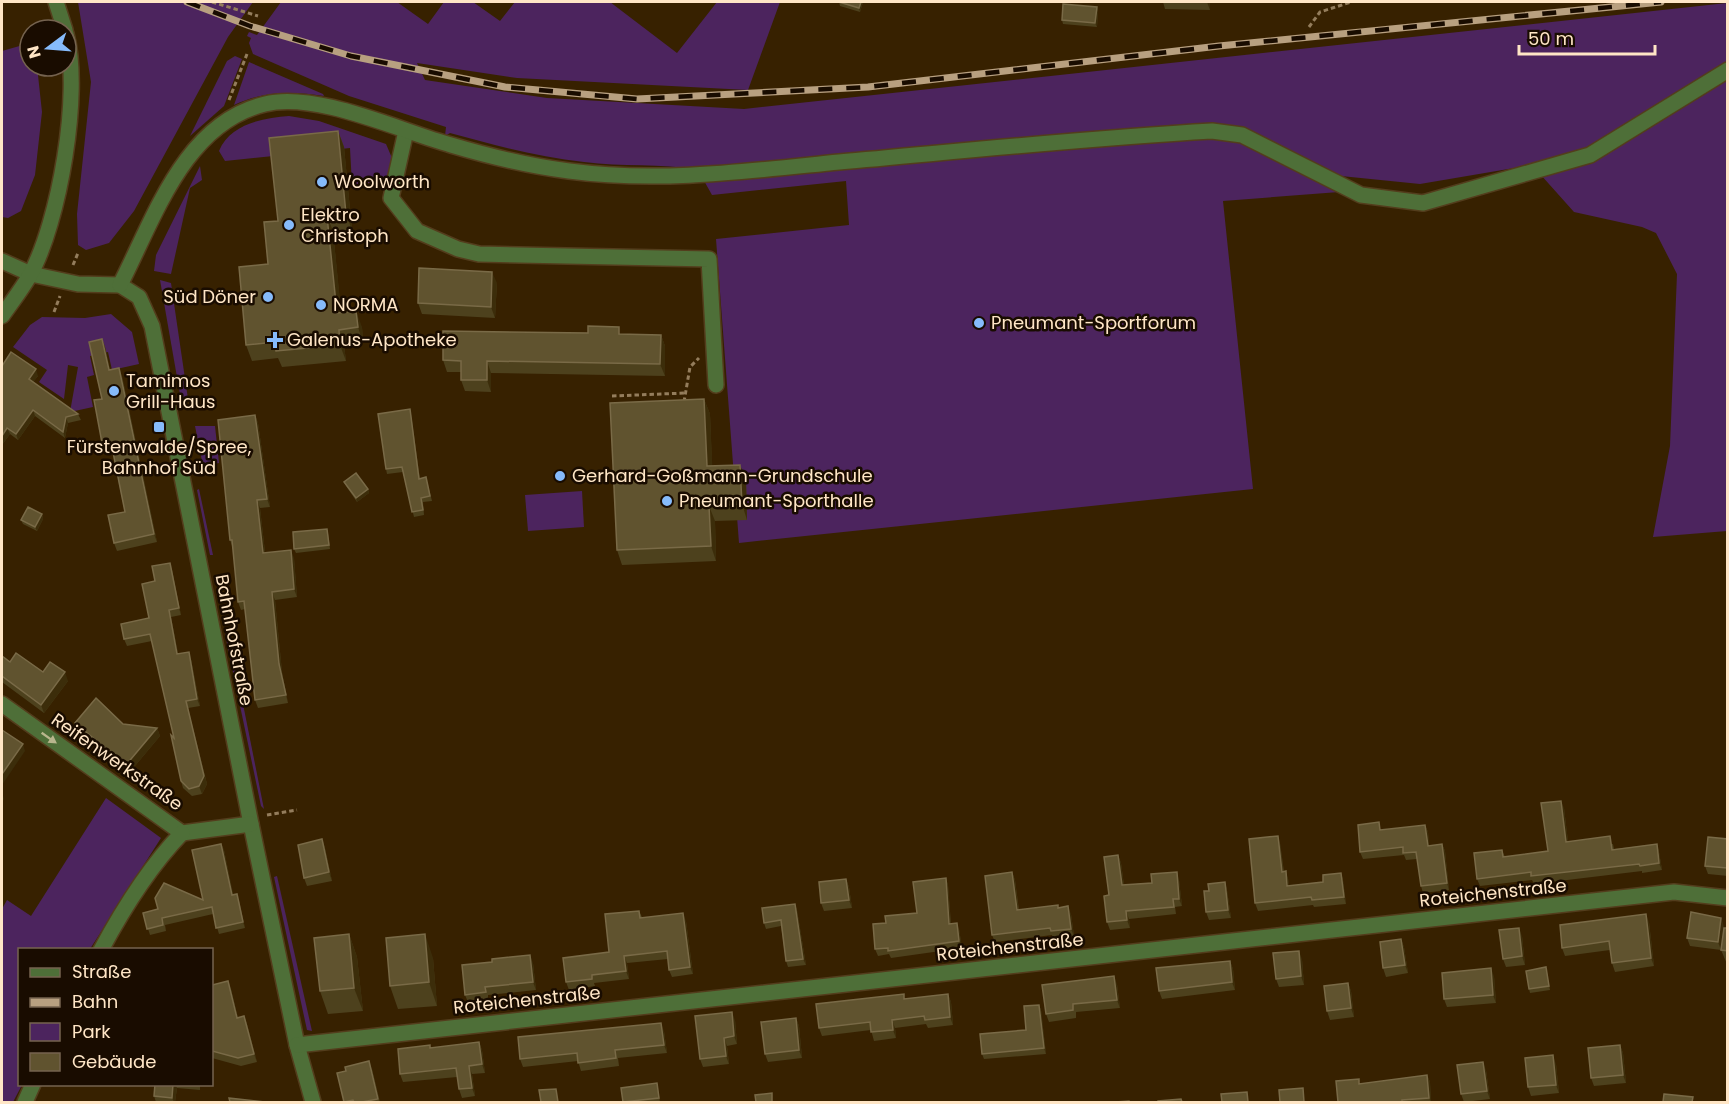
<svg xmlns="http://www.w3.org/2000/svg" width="1729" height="1104" font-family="Poppins,sans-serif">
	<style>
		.green { fill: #4c245e }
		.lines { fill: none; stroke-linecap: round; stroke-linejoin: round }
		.minor-casing { stroke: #533d1c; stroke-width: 18 }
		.path { stroke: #947d5c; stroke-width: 3; stroke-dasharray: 4.5 3; stroke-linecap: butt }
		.minor { stroke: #4e6f38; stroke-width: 15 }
		.rail-casing { stroke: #b8a080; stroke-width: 7 }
		.rail { stroke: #190c00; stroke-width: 4.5; stroke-dasharray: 14; stroke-linecap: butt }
		.wall { fill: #4d411d }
		.shaded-wall { fill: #3c2d0a }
		.building { fill: #60532f; stroke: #796a47; stroke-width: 1.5 }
		.oneway { fill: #b8b68d }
		.poi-dot { fill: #86bbfb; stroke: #190c00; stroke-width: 2 }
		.labels { text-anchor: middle; stroke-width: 5; stroke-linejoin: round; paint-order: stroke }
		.poi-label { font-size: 18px; fill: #ffe6c6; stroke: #190c00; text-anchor: start }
		.street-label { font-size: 18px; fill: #ffe6c6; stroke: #190c00 }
	</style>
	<rect width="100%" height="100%" fill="#372100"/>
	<!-- green -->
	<g class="green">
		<path d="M78 2H253L228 37 134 211 109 243 86 250 78 245 77 214 91 82Z"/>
		<path d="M281 2H397L428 24 444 2H473L500 21 515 2H610L677 53 717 2H780L748 90 517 78 417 63 425 80 547 98 744 109 1727 3V531L1653 537 1670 446 1677 274 1656 233 1642 227 1574 212 1532 165 1420 184 1331 175 1339 192 1223 201 1253 489 739 543 716 239 849 225 846 181 712 195 698 170C661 163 622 167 584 162 538 157 494 145 450 133L445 136 446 127 349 96 253 54 249 43 251 38 247 36 249 32 257 35Z"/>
		<path d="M30 43V66H37L42 112 35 175 21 211 8 218 2 217V51Z"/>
		<path d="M235 56 242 59 224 106 190 136 227 61Z"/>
		<path d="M249 62 323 94 324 96C291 91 264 91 234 105Z"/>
		<path d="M289 116 319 121 386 144 392 158 387 181 352 185 350 148 225 161 219 151C230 124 263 118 289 116Z"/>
		<path d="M200 166 202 180 190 188 171 274 154 271 156 255Z"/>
		<path d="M160 280 171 283 188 399 181 400Z"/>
		<path d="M111 314 132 332 139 364 112 370 108 352 90 356 94 375 87 377 93 407 70 412 78 367 68 365 64 399 39 382 47 370 13 347 30 325 42 317 85 318Z"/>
		<path d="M195 426H215L219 463 203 466Z"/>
		<path d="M199 489 213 555H210L197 490Z"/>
		<path d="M582 491 584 527 528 531 525 495Z"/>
		<path d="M225 634H229L264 809 261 806Z"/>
		<path d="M106 798 161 838 90 949 20 950V1084L22 1085 13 1102H2V909L7 900 31 916Z"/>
		<path d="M277 876 312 1031 307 1030 274 877Z"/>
	</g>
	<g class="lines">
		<defs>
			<g id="minor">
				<path d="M56 2 65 30"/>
				<path d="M406 131 391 198 417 231 458 249 479 254 709 259 716 385"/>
				<path d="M2 261 31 274 78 284 120 285 139 297 152 326 251 824 297 1045 313 1102"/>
				<path d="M120 285C154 219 184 123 265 104 316 91 400 131 451 145 488 156 530 166 569 171 660 183 749 171 839 162 963 151 1088 138 1212 131L1242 135 1361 195 1423 203 1590 155 1728 70"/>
				<path d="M2 316C11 303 22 289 30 275 59 223 82 92 66 34"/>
				<path d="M2 704 182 833 251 824"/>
				<path d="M101 950C123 909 150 866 182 833"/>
				<path d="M297 1045 1674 892 1728 898"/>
				<path d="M25 1102 33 1084"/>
			</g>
		</defs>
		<!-- minor casing -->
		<use href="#minor" class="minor-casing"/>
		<!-- path -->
		<g class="path">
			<path d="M212 2 258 16"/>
			<path d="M1309 27 1320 12 1351 2"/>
			<path d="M229 100 247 54"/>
			<path d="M73 265 78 253"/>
			<path d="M54 312 60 296"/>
			<path d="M612 396 686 393"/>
			<path d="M684 402 690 367 699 358"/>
			<path d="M267 815 297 810"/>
		</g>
		<!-- minor -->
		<use href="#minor" class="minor"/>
		<defs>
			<path id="rail" d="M187 2 250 26 351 56 505 87 637 99 868 87 1219 46 1661 2"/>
		</defs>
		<!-- rail casing -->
		<use href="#rail" class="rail-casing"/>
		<!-- rail -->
		<use href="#rail" class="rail"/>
	</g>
	<!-- wall -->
	<g class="wall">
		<path d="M839 2H863L860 12 840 6Z"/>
		<path d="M1163 2H1210V10L1165 9Z"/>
		<path d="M1097 7 1098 11 1097 27 1063 24 1062 20Z"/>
		<path d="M338 131 344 147 352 230 333 231 341 313 362 327 363 343 344 345 346 361 282 367 278 358 252 361 246 345 268 264 278 221Z"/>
		<path d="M497 283 495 318 422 314 418 303Z"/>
		<path d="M622 334 661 335 665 346V376L491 373V392L465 391 461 380V372H447L443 360Z"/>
		<path d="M102 339 105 347 110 370 122 376 157 542 117 551 114 543 125 512 112 450 105 451 102 443Z"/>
		<path d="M2 366 38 376 33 382 78 414 81 420 68 423 65 438 35 416 18 440 10 434 2 445Z"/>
		<path d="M704 399 710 414 712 466 740 465 746 480 747 520 715 521 716 561 622 565 617 550Z"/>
		<path d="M410 409 411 414 420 479 426 477 432 501 423 502 424 515 414 517 403 472 387 474 386 469Z"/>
		<path d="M255 415 258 423 270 507 260 508 265 552 294 558 297 597 275 600 282 672 288 703 258 708 255 700 245 609 241 610 238 602 233 549 230 540Z"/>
		<path d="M344 482 368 489 369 493 357 502 346 486Z"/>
		<path d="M42 514 43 519 37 531 23 524 21 520Z"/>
		<path d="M327 529 328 533 330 549 296 553 294 549Z"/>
		<path d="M172 570 181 615 171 617 178 654 191 659 200 706 188 708 207 784 202 794 192 796 183 788 181 781 174 738 152 641 127 646 124 639 149 618 155 581Z"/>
		<path d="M2 656 10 662 68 681 44 713 2 682Z"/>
		<path d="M75 723 123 724 157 728 160 736 129 773 78 731Z"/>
		<path d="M1564 808 1568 842 1613 844 1614 849 1657 844 1659 852 1662 870 1642 873V871L1534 884 1532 880 1480 886 1477 879 1502 850 1505 857 1548 851Z"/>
		<path d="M1425 825 1428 832 1429 846 1442 844 1445 851 1449 890 1423 893 1421 886 1417 859 1406 860 1404 855 1363 859 1360 852 1382 830Z"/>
		<path d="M322 839 325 848 332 881 307 886 304 878Z"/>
		<path d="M1728 839V876L1708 874 1705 866Z"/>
		<path d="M1280 843 1284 872 1288 878 1289 886 1323 882 1341 873 1343 880 1346 904 1314 907 1313 905 1258 911 1255 903Z"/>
		<path d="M221 844 224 850 233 895 239 901 245 928 219 934 213 914 165 925 166 931 150 935 143 913 203 900Z"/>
		<path d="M1118 855 1121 863 1124 885 1179 880 1182 906 1175 907 1176 914 1129 919 1130 928 1110 930 1107 922 1109 895Z"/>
		<path d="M1012 872 1015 880 1019 910 1059 908 1071 914 1074 936 1053 939 1052 935 995 942 992 935Z"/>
		<path d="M946 878 948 885 951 924 959 929 962 948 891 958 889 954 878 956 875 949 886 923 917 913Z"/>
		<path d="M846 879 849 887 852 908 824 911 821 903Z"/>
		<path d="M1225 882 1227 890 1231 918 1209 920 1206 912 1209 891Z"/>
		<path d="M795 904 797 910 806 965 788 967 786 961 781 926 766 929 764 923Z"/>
		<path d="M639 911 642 917 686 921 693 974 672 977 669 970 668 959 627 963 629 979 594 983 595 986 569 990 566 982 609 952Z"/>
		<path d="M1649 922 1654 966 1615 972 1612 963 1610 950 1565 956 1562 948Z"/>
		<path d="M1724 926V928H1728V964H1727L1721 950 1690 946 1687 938Z"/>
		<path d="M349 934 357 957 363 1011 328 1014 320 991Z"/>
		<path d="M1522 936 1525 965 1506 967 1503 959Z"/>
		<path d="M1401 939 1404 947 1408 973 1386 977 1383 968Z"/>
		<path d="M433 958 437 1006 398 1009 390 986Z"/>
		<path d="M1302 959 1304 985 1279 987 1276 979Z"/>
		<path d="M1230 961 1233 969 1235 990 1162 999 1159 991Z"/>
		<path d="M533 963 536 990 488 995V1000L468 1002 465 995Z"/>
		<path d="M1546 967 1550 990 1530 993 1529 989Z"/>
		<path d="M1494 976 1496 1003 1447 1007 1444 999Z"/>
		<path d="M1348 983 1351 991 1354 1017 1330 1020 1327 1011Z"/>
		<path d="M1117 984 1120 1008 1076 1012V1018L1049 1022 1046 1014Z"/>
		<path d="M212 985 231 989 238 1018 244 1016 247 1024 257 1062 241 1066 212 1058Z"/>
		<path d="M948 994 951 1002 953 1025 928 1028 926 1024 895 1028 896 1038 874 1041 871 1030 822 1036 819 1028 905 999Z"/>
		<path d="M1039 1005 1041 1010 1046 1054 984 1059 982 1054 1026 1030Z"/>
		<path d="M796 1018 799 1026 802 1058 768 1062 765 1054Z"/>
		<path d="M735 1020 737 1044 727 1046 729 1064 703 1067 700 1059Z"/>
		<path d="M664 1031 667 1053 618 1058 619 1066 581 1071 578 1061 523 1067 520 1059Z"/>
		<path d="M479 1042 482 1050 485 1073 472 1074 475 1096 462 1098 459 1089 457 1077 403 1082 400 1074 431 1048Z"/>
		<path d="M1620 1045 1623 1053 1626 1083 1594 1086 1591 1078Z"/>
		<path d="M1556 1064 1559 1093 1531 1096 1528 1087Z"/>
		<path d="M372 1069 380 1102H344Z"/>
		<path d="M1486 1070 1490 1099 1464 1102 1461 1094Z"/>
		<path d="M1427 1075 1430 1082 1431 1102H1338L1360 1084Z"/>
		<path d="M657 1083 660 1102H623Z"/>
		<path d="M141 1084H200V1090L177 1088 175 1102H156L154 1096 155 1086Z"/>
	</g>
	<!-- shaded-wall -->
	<g class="shaded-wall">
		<path d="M861 2H863L860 12 859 8Z"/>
		<path d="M1207 2H1210V10Z"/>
		<path d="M1097 7 1098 11 1097 27 1095 23Z"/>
		<path d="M338 131 344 147 352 230 346 214Z"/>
		<path d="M327 216 333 231 343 329 337 313Z"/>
		<path d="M492 272 497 283 495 318 491 307Z"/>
		<path d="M356 311 362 327 363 343 358 327Z"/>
		<path d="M339 330 344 345 346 361 340 345Z"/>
		<path d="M661 335 665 346V376L660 364Z"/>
		<path d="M102 339 105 347 112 378 109 370Z"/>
		<path d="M487 361 491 373V392L487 380Z"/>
		<path d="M119 368 122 376 157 542 154 534Z"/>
		<path d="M36 369 38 376 31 385 29 379Z"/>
		<path d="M704 399 710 414 713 481 707 466Z"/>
		<path d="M410 409 411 414 420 484 419 479Z"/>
		<path d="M33 410 35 416 18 440 16 434Z"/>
		<path d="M255 415 258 423 270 507 267 499Z"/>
		<path d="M66 417 68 423 65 438 63 432Z"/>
		<path d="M7 428 10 434 2 445V436Z"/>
		<path d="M740 465 746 480 747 520 742 504Z"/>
		<path d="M368 489 369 493 357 502 356 498Z"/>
		<path d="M257 500 260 508 266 561 263 553Z"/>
		<path d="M709 506 715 521 716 561 711 546Z"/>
		<path d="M42 514 43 519 37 531 35 527Z"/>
		<path d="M291 550 294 558 297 597 294 589Z"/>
		<path d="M170 563 172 570 181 615 179 608Z"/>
		<path d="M272 592 275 600 282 672 288 703 286 695 279 664Z"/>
		<path d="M169 610 171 617 180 662 177 654Z"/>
		<path d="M189 652 191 659 200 706 197 699Z"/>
		<path d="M65 672 68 681 44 713 41 705Z"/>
		<path d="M186 701 207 784 202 794 199 786Z"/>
		<path d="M157 728 160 736 129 773 126 765Z"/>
		<path d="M23 744 25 751 2 785V774Z"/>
		<path d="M2 792 4 799 2 803Z"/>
		<path d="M1561 801 1564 808 1569 849 1566 842Z"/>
		<path d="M1425 825 1428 832 1430 853 1428 846Z"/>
		<path d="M1278 836 1280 843 1284 879 1282 872Z"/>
		<path d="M322 839 325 848 332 881 329 872Z"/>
		<path d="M221 844 224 850 235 902 232 895Z"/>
		<path d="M1442 844 1445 851 1449 890 1447 883Z"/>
		<path d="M1657 844 1659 852 1662 870 1659 863Z"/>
		<path d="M1118 855 1121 863 1125 893 1122 885Z"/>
		<path d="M1286 871 1288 878 1290 893 1287 886Z"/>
		<path d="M1012 872 1015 880 1019 917 1017 910Z"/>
		<path d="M1177 872 1179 880 1182 906 1179 899Z"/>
		<path d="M1341 873 1343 880 1346 904 1344 897Z"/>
		<path d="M946 878 948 885 951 930 949 924Z"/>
		<path d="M846 879 849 887 852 908 849 900Z"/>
		<path d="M1225 882 1227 890 1231 918 1228 910Z"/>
		<path d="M237 894 239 901 245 928 243 922Z"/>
		<path d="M795 904 797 910 806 965 803 959Z"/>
		<path d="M1068 906 1071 914 1074 936 1071 929Z"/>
		<path d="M1126 911 1129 919 1130 928 1127 920Z"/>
		<path d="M683 913 686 921 693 974 690 967Z"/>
		<path d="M1646 914 1649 922 1654 966 1651 958Z"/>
		<path d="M1721 918 1724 926 1721 950 1718 942Z"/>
		<path d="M957 923 959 929 962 948 959 941Z"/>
		<path d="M1519 928 1522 936 1525 965 1522 956Z"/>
		<path d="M349 934 357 957 363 1011 354 988Z"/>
		<path d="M425 934 433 958 437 1006 429 982Z"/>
		<path d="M1401 939 1404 947 1408 973 1405 965Z"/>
		<path d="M1299 951 1302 959 1304 985 1301 976Z"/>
		<path d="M530 955 533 963 536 990 533 982Z"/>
		<path d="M624 956 627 963 629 979 626 971Z"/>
		<path d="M1230 961 1233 969 1235 990 1232 982Z"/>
		<path d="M1491 968 1494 976 1496 1003 1493 995Z"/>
		<path d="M1114 976 1117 984 1120 1008 1117 1000Z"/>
		<path d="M228 981 231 989 240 1026 237 1018Z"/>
		<path d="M1348 983 1351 991 1354 1017 1351 1008Z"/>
		<path d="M948 994 951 1002 953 1025 950 1017Z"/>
		<path d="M1039 1005 1041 1010 1046 1054 1044 1048Z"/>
		<path d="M732 1012 735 1020 737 1044 734 1036Z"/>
		<path d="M244 1016 247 1024 257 1062 254 1054Z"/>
		<path d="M796 1018 799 1026 802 1058 799 1050Z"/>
		<path d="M892 1020 895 1028 896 1038 893 1030Z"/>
		<path d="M661 1023 664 1031 667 1053 664 1045Z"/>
		<path d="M724 1038 727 1046 729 1064 726 1056Z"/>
		<path d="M479 1042 482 1050 485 1073 482 1064Z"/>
		<path d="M1620 1045 1623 1053 1626 1083 1623 1075Z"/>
		<path d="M1553 1055 1556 1064 1559 1093 1556 1085Z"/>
		<path d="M369 1061 372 1069 380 1102 378 1099Z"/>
		<path d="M1483 1062 1486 1070 1490 1099 1487 1091Z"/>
		<path d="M469 1066 472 1074 475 1096 472 1088Z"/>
		<path d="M1427 1075 1430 1082 1431 1102 1429 1098Z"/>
		<path d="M173 1084H175L177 1088 175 1102H174L172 1098Z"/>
	</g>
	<!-- building -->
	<g class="building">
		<path d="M839 2H861L859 8Z"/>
		<path d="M1063 4 1097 7 1095 23 1062 20Z"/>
		<path d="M338 131 346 214 327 216 337 313 356 311 358 327 339 330 340 345 276 351 275 342 246 345 239 267 268 264 264 222 278 221 269 138Z"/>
		<path d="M419 268 492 272 491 307 418 303Z"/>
		<path d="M588 326 619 327V334L661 335 660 364 487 361V380H461V361L443 360V331L588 333Z"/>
		<path d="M102 339 109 370 119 368 154 534 114 543 108 515 125 512 111 442 102 443 94 400 102 399 89 342Z"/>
		<path d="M11 352 36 369 29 379 78 414 66 417 63 432 33 410 16 434 7 428 2 436V366Z"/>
		<path d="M704 399 707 466 740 465 742 504 709 506 711 546 617 550 610 403Z"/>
		<path d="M410 409 419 479 426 477 430 496 421 498 423 510 412 512 402 467 386 469 378 414Z"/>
		<path d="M255 415 267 499 257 500 263 553 291 550 294 589 272 592 279 664 286 695 255 700 244 601 238 602 232 540H230L218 420Z"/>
		<path d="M356 473 368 489 356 498 344 482Z"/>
		<path d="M28 507 42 514 35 527 21 520Z"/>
		<path d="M327 529 329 545 294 549 293 532Z"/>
		<path d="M170 563 179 608 169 610 177 654 189 652 197 699 186 701 204 776 199 786 189 789 181 781 171 735 174 738 150 634 124 639 121 624 149 618 142 584 155 581 152 566Z"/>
		<path d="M16 653 43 672 50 662 65 672 41 705 2 676V656L10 662Z"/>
		<path d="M96 698 123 724 157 728 126 765 75 723Z"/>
		<path d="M2 730 23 744 2 774Z"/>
		<path d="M1561 801 1566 842 1610 836 1612 850 1657 844 1659 863 1640 866 1639 864 1531 876V872L1477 879 1474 853 1502 850 1503 857 1548 851 1541 803Z"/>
		<path d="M1379 822 1380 830 1425 825 1428 846 1442 844 1447 883 1421 886 1416 852 1403 853V847L1360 852 1358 825Z"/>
		<path d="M1278 836 1282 872 1286 871 1287 886 1323 882V875L1341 873 1344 897 1312 900 1311 897 1255 903 1249 839Z"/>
		<path d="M1708 837 1728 839 1727 868 1705 866Z"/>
		<path d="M322 839 329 872 304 878 298 845Z"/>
		<path d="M221 844 232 895 237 894 243 922 216 928 212 907 162 918 163 925 147 929 143 913 158 909 155 898 164 883 203 900 192 850Z"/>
		<path d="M1118 855 1122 885 1152 883 1151 874 1177 872 1179 899H1173L1174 907 1126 911 1127 920 1107 922 1104 896 1109 895 1104 857Z"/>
		<path d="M1012 872 1017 910 1058 905V908L1068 906 1071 929 1051 931 1050 928 992 935 985 876Z"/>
		<path d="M946 878 949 924 957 923 959 941 888 951V948L875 949 873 924 886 923 885 916 917 913 913 882Z"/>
		<path d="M846 879 849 900 821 903 819 882Z"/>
		<path d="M1225 882 1228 910 1206 912 1204 891H1209L1208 884Z"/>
		<path d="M795 904 803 959 786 961 781 920 764 923 762 908Z"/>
		<path d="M639 911 640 918 683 913 690 967 669 970 667 951 624 956 626 971 592 975V979L566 982 563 958 609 952 605 914Z"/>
		<path d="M1691 912 1721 918 1718 942 1687 938Z"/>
		<path d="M1646 914 1651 958 1612 963 1609 941 1562 948 1560 925Z"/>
		<path d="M1519 928 1522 956 1503 959 1499 930Z"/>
		<path d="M1724 928H1728V951L1721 950Z"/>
		<path d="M349 934 354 988 320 991 314 938Z"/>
		<path d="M425 934 429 982 390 986 386 938Z"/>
		<path d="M1401 939 1405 965 1383 968 1380 942Z"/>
		<path d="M1299 951 1301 976 1276 979 1273 953Z"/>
		<path d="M530 955 533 982 485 987 486 992 465 995 462 965 492 962V959Z"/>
		<path d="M1230 961 1232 982 1159 991 1156 968Z"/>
		<path d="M1546 967 1549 986 1529 989 1526 971Z"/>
		<path d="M1491 968 1493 995 1444 999 1442 973Z"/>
		<path d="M1114 976 1117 1000 1073 1004V1010L1046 1014 1042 985Z"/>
		<path d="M228 981 237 1018 244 1016 254 1054 238 1058 212 1051V985Z"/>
		<path d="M1348 983 1351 1008 1327 1011 1324 986Z"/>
		<path d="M904 994V999L948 994 950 1017 925 1020 924 1016 892 1020 893 1030 871 1032 870 1022 819 1028 816 1004Z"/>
		<path d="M1039 1005 1044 1048 982 1054 980 1034 1026 1030 1024 1006Z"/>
		<path d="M732 1012 734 1036 724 1038 726 1056 700 1059 695 1016Z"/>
		<path d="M796 1018 799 1050 765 1054 761 1022Z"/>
		<path d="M661 1023 664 1045 615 1050 616 1058 578 1063 577 1053 520 1059 518 1037Z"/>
		<path d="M479 1042 482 1064 469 1066 472 1088 459 1089 456 1068 400 1074 398 1049 430 1045V1048Z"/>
		<path d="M1620 1045 1623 1075 1591 1078 1588 1048Z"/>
		<path d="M1553 1055 1556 1085 1528 1087 1525 1058Z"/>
		<path d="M369 1061 378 1099 362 1102H354L353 1100 344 1102 337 1073 346 1071 345 1067Z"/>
		<path d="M1483 1062 1487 1091 1461 1094 1457 1065Z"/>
		<path d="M1427 1075 1429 1098 1402 1100V1102H1338L1336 1081 1359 1079V1084Z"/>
		<path d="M657 1083 659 1098 623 1102 621 1088Z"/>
		<path d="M155 1084H173L172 1098 154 1096Z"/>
		<path d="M1303 1088 1304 1102H1280L1279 1090Z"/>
		<path d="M556 1089 558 1102H541L539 1090Z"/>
		<path d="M1247 1092 1248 1102H1222L1221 1094Z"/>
		<path d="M772 1093V1102H756L755 1095Z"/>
		<path d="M1664 1094 1693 1097 1692 1102H1663Z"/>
		<path d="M229 1098 265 1102H230Z"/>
		<path d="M1181 1099 1182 1102H1158V1101Z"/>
		<path d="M1129 1101V1102H1115Z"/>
	</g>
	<!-- one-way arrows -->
	<defs><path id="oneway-solid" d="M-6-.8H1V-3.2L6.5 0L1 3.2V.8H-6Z" transform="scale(1.5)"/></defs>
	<use class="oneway" href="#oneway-solid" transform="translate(49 738) rotate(35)"/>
	<!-- markers -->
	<g class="poi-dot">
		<circle cx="322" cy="182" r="6"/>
		<circle cx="289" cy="225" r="6"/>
		<circle cx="268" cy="297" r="6"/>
		<circle cx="321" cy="305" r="6"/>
		<circle cx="979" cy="323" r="6"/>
		<path d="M272 331h6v6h6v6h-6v6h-6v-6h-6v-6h6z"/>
		<circle cx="114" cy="391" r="6"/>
		<rect x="153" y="421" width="12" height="12" rx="3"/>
		<circle cx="560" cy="476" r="6"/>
		<circle cx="667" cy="501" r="6"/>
	</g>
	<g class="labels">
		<!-- poi labels -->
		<g class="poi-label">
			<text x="334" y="188">Woolworth</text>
			<text x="301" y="221">Elektro<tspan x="301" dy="21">Christoph</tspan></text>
			<text x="256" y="303" text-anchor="end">Süd Döner</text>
			<text x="333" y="311">NORMA</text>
			<text x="991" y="329">Pneumant-Sportforum</text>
			<text x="287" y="346">Galenus-Apotheke</text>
			<text x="126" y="387">Tamimos<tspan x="126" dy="21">Grill-Haus</tspan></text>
			<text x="159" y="453" text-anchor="middle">Fürstenwalde/Spree,<tspan x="159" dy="21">Bahnhof Süd</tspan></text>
			<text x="572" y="482">Gerhard-Goßmann-Grundschule</text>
			<text x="679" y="507">Pneumant-Sporthalle</text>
		</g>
		<!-- street labels -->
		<g class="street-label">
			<text transform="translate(234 640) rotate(79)" y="6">Bahnhofstraße</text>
			<text transform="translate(117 762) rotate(35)" y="6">Reifenwerkstraße</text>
			<text transform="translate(1493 893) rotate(-6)" y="6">Roteichenstraße</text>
			<text transform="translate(1010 947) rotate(-6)" y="6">Roteichenstraße</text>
			<text transform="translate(527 1000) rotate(-6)" y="6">Roteichenstraße</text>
		</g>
	</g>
	<!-- border -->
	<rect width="1729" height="1104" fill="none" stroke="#ffe6c6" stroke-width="6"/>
	<!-- legend -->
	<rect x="18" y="948" width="195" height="138" fill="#190c00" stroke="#75634f" stroke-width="1.5"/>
	<rect x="30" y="968" width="30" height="9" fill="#4e6f38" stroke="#75634f" stroke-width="1.5"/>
	<text x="72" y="978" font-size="18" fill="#ffe6c6">Straße</text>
	<rect x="30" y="998" width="30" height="9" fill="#b8a080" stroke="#75634f" stroke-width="1.5"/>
	<text x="72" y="1008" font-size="18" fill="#ffe6c6">Bahn</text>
	<rect x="30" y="1023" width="30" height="18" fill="#4c245e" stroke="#75634f" stroke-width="1.5"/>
	<text x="72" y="1038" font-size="18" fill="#ffe6c6">Park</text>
	<rect x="30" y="1053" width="30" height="18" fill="#60532f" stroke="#75634f" stroke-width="1.5"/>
	<text x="72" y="1068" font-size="18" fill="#ffe6c6">Gebäude</text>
	<!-- north arrow -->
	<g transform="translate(48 48) rotate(254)"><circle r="28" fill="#190c00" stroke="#75634f" stroke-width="1.5"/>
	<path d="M0-4.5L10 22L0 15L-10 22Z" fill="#86bbfb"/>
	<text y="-9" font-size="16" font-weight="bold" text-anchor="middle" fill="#ffe6c6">N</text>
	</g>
	<!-- scale -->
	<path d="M1519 45v9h136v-9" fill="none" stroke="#ffe6c6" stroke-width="3"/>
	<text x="1528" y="45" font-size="18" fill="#ffe6c6" stroke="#190c00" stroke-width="4.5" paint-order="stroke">50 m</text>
</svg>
